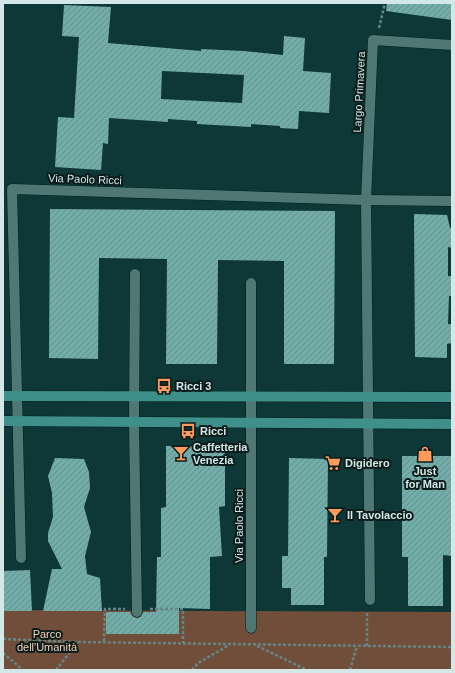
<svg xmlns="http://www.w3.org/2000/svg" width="455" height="673" font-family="Helvetica,sans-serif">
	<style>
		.green { fill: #704e3a }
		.building { fill: url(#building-hatch); fill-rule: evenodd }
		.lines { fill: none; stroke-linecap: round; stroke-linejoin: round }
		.street-casing { stroke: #001e1d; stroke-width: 11 }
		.secondary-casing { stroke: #001e1d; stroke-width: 11 }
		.path { stroke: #658685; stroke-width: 2.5; stroke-dasharray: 3 2; stroke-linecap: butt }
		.street { stroke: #4f7875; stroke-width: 10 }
		.secondary { stroke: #3f8f8b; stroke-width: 10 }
		.labels { text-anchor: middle; stroke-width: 4; stroke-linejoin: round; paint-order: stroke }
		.street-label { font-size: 11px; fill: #d2e7e6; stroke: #0b1c1b }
		.poi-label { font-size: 11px; font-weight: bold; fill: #d2e7e6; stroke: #0b1c1b; text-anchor: start }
		.park-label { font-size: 11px; fill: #f7d0b9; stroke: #0b1c1b }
	</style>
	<defs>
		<pattern id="building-hatch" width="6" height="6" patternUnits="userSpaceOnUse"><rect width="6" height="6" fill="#73ada9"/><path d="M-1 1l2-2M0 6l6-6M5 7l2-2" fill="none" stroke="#638e8b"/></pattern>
	</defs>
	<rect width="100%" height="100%" fill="#0e3837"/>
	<!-- green -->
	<path class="green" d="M3 610 452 612V670H3Z"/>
	<!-- building -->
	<g class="building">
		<path d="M387 3H452V20L386 11Z"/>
		<path d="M64 5 111 7 108 43 201 51V49L244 51 283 55 284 36 305 38 303 71 331 73 329 113 299 111 298 129 280 128V126L251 124V127L197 124V121L168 119V122L109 118 108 144 103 143 101 170 55 167 58 117 74 118 79 37 62 36ZM162 71 244 75 242 103 161 99Z"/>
		<path d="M50 209 335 211 334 364H284V261L218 260 217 364H166L167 259 99 258 98 359 49 358Z"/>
		<path d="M414 214 447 215 450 228H452V248L448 247V276H452V296H449L448 324H452V343L447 344V358L415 357Z"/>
		<path d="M166 446H225V506L219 507 222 556 210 557V609L179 608V634H106V612H130L132 616 137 618 141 617 143 612H156L157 557H161V508L166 507Z"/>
		<path d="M402 456H452V556L443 555V606H408V557H402Z"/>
		<path d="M55 458 84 459 89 472 90 488 84 507 91 532 85 556 87 574 100 578 102 611H43L52 569H62L48 541V533L53 517 52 493 48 476Z"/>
		<path d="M289 458 328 459 327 557H324V605H291V588H282V556H288Z"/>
		<path d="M30 570 32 611H3V571Z"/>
	</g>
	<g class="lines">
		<defs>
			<g id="street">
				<path d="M135 274 134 423 137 612"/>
				<path d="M251 283V628"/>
				<path d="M21 558 12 189 366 200 452 201"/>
				<path d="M370 600 366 200 373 40 452 45"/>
			</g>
			<g id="secondary">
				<path d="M3 396 452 397"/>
				<path d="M3 421 452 424"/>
			</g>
		</defs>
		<!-- street casing -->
		<use href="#street" class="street-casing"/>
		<!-- secondary casing -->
		<use href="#secondary" class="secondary-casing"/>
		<!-- path -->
		<g class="path">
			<path d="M379 28 385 3"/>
			<path d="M150 609H183V643"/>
			<path d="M3 639 78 642 452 647"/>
			<path d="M104 641 105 609H125"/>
			<path d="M257 646 307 670"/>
			<path d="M367 646V612"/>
			<path d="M3 653 23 670"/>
			<path d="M56 670 78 642"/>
			<path d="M192 670 198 663 229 645"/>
			<path d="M350 670 357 646"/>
		</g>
		<!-- street -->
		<use href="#street" class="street"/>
		<!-- secondary -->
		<use href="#secondary" class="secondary"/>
	</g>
	<!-- icons -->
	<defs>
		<symbol id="bus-bare" viewBox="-9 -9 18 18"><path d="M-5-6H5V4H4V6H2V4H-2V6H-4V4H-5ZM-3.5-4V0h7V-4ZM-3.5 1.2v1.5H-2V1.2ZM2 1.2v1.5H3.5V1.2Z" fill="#ff9b5b" stroke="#0b1c1b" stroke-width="2.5" paint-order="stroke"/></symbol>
		<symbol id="bar-bare" viewBox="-9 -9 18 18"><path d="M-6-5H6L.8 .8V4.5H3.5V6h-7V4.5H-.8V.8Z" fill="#ff9b5b" stroke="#0b1c1b" stroke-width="2.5" paint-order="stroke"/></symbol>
		<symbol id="shop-bare" viewBox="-9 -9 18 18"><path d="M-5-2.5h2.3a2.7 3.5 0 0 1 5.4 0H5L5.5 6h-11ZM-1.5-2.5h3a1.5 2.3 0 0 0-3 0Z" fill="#ff9b5b" stroke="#0b1c1b" stroke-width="2.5" paint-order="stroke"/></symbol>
		<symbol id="supermarket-bare" viewBox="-9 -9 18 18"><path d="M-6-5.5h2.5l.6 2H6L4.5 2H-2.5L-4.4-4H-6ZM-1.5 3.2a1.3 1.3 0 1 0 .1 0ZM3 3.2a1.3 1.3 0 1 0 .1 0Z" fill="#ff9b5b" stroke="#0b1c1b" stroke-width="2.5" paint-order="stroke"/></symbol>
	</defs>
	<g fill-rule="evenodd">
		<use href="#bus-bare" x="153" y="375" width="22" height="22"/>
		<use href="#bus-bare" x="177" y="420" width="22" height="22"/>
		<use href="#bar-bare" x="170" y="442" width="22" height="22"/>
		<use href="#shop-bare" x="414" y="443" width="22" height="22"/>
		<use href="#supermarket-bare" x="322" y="452" width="22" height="22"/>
		<use href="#bar-bare" x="324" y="504" width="22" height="22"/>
	</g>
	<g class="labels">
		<!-- street labels -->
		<g class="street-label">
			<text transform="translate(359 92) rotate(-87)" y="4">Largo Primavera</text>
			<text transform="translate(85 179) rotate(2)" y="4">Via Paolo Ricci</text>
			<text transform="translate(239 526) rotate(-90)" y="4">Via Paolo Ricci</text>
		</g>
		<!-- poi labels -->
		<g class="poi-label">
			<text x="176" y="390">Ricci 3</text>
			<text x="200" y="435">Ricci</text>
			<text x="193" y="451">Caffetteria<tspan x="193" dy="13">Venezia</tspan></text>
			<text x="345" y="467">Digidero</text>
			<text x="425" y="475" text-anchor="middle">Just<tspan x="425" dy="13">for Man</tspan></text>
			<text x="347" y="519">Il Tavolaccio</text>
		</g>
		<!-- park labels -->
		<g class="park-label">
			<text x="47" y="638">Parco<tspan x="47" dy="13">dell'Umanità</tspan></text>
		</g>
	</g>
	<!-- border -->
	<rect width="455" height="673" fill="none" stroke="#d2e7e6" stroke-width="8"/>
</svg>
